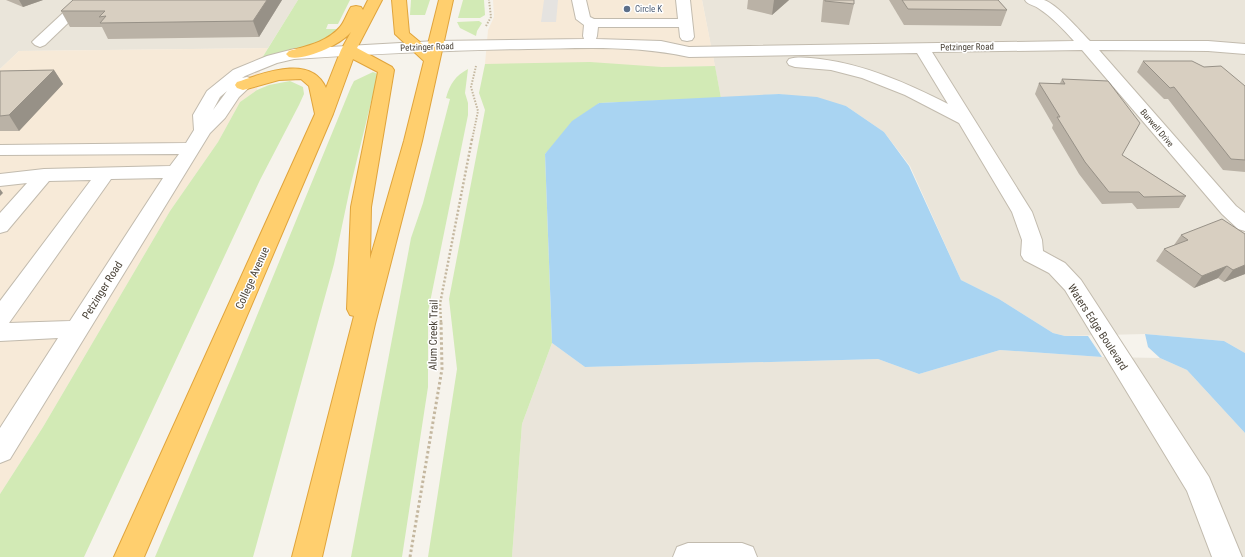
<svg xmlns="http://www.w3.org/2000/svg" width="1245" height="557" font-family="'Roboto Condensed',sans-serif">
	<style>
		.residential { fill: #eae5da }
		.commercial { fill: #f7ead8 }
		.green { fill: #d2eab5 }
		.parking { fill: #e5e3e0 }
		.water { fill: #a9d4f2 }
		.lines { fill: none; stroke-linecap: round; stroke-linejoin: round }
		.minor-casing { stroke: #c2bbae; stroke-width: 2 }
		.highway-casing { stroke: #e0a43c; stroke-width: 2 }
		.path-far2 { stroke: #c4b79f; stroke-width: 2; stroke-dasharray: 1.5 1.5; stroke-linecap: butt }
		.path-far1 { stroke: #c4b79f; stroke-width: 2.5; stroke-dasharray: 2 2; stroke-linecap: butt }
		.path { stroke: #c4b79f; stroke-width: 3; stroke-dasharray: 2.5 2.5; stroke-linecap: butt }
		.minor { fill: #fff; fill-rule: evenodd }
		.highway { fill: #ffcf6e; fill-rule: evenodd }
		.wall { fill: #bab2a6 }
		.shaded-wall { fill: #979187 }
		.building { fill: #d8cfc1; stroke: #979187 }
		.service-dot { fill: #5c6f8a; stroke: #fff; stroke-width: 1.5 }
		.labels { text-anchor: middle; stroke-width: 3; stroke-linejoin: round; paint-order: stroke }
		.far-service-label { font-size: 9px; fill: #4e5e75; stroke: #fff; text-anchor: start }
		.far-street-label { font-size: 9px; fill: #4b4439; stroke: #fff }
		.street-label { font-size: 11px; fill: #4b4439; stroke: #fff }
	</style>
	<rect width="100%" height="100%" fill="#f6f3ec"/>
	<!-- residential -->
	<g class="residential">
		<path d="M0 0H298L268 48 19 51 0 69Z"/>
		<path d="M702 0H1245V353L1224 341 1145 334 1065 336 1053 333 999 299 961 280 910 166 884 132 846 106 779 94 721 98Z"/>
		<path d="M552 343 585 367 878 359 919 374 1000 350 1102 357 1160 358 1187 370 1245 433V557H512L522 424Z"/>
	</g>
	<!-- commercial -->
	<g class="commercial">
		<path d="M493 0H702L715 66 662 67 485 64 488 30 494 17Z"/>
		<path d="M268 48 262 58 257 90 240 102 218 142 170 211 43 427 0 494V69L19 51Z"/>
	</g>
	<!-- green -->
	<g class="green">
		<path d="M298 0H350L338 24H328L326 29H337C320 49 286 52 262 58Z"/>
		<path d="M411 0H430L425 15H410Z"/>
		<path d="M463 0H484L485 15 480 18H458Z"/>
		<path d="M479 21 482 23 477 31 476 36 460 28 457 22Z"/>
		<path d="M590 62 662 67 715 66 721 98 599 103 545 154 552 343 522 424 512 557H428L457 369 449 299 485 110 479 93 485 64Z"/>
		<path d="M468 69 465 93 468 103V115L428 312V387L402 557H351L411 238 423 203 450 99 446 98C450 84 455 76 468 69Z"/>
		<path d="M373 72 378 74 350 188 334 264 253 557H155L235 369 351 87 354 81Z"/>
		<path d="M290 81 303 87 304 94 299 105 260 180 84 557H0V494L43 427 170 211 218 142 240 102 257 90 269 85Z"/>
	</g>
	<!-- parking -->
	<path class="parking" d="M544 0H558L556 22H541Z"/>
	<!-- water -->
	<g class="water">
		<path d="M779 94 817 97 846 106 884 132 909 166 961 280 999 299 1053 333 1065 336H1088L1102 357 1000 350 919 374 878 359 585 367 552 343 545 154 572 121 599 103Z"/>
		<path d="M1145 334 1224 341 1245 353V433L1187 370 1160 358 1148 347Z"/>
	</g>
	<g class="lines">
		<defs>
			<g id="minor">
				<path d="M77 0H92L45 45 40 47 35 45 32 42 35 39Z"/>
				<path d="M572 0H586L590 17 594 19H678L676 0H690L694 37 692 40 687 41 682 40 680 37 679 27H598L597 36 596 39 661 41 689 47 1074 41C1063 29 1052 17 1038 8 1034 5 1028 5 1025 0 1031 0 1039 0 1044 0 1057 4 1080 31 1090 41H1208L1245 44V54L1208 51 1099 50 1236 206 1245 213V231L1238 229 1222 214 1082 50 932 52 1032 212 1042 240 1043 251 1065 263 1081 280 1209 477 1242 557H1212L1187 491 1065 290 1049 273 1024 260 1021 255 1022 240 1012 212 959 123 905 95 862 78 831 70 795 67 789 65 787 62 789 59C799 56 810 58 820 59 866 65 907 83 948 104L917 53 689 57C636 45 582 48 528 49 450 50 372 54 294 59L277 63 245 76 242 78 247 77 253 79 255 82 239 97 225 118 210 133 10 459 0 463V428L58 338 0 341V301L91 180 49 181 7 231 0 233V213L27 183 0 186V174L44 169 170 166 179 154 0 155V145L186 143 194 130 193 115 207 91 233 70 267 56 294 49 436 41 584 39 583 36 584 25 576 19ZM227 91 213 110 220 97ZM163 178 70 321 9 323 111 179Z"/>
				<path d="M688 543H742L753 547 757 557H673L677 547Z"/>
			</g>
			<path id="highway" d="M368 0H382L357 48 392 67 394 70 371 207 370 259 404 141 424 61 395 34 392 0H406L409 33 427 48 439 0H453L422 141 375 324 322 557H292L354 316 350 315 347 309 351 207 378 72 353 59 333 114 144 557H114L315 114 309 86 301 79 279 80 243 90 237 88 235 85 237 82C264 73 311 54 326 88L341 50 351 32C340 45 305 61 289 57L286 54 289 51C307 46 327 42 340 27 345 21 347 13 351 7L356 6 361 7 363 10Z"/>
		</defs>
		<!-- minor casing -->
		<use href="#minor" class="minor-casing"/>
		<!-- highway casing -->
		<use href="#highway" class="highway-casing"/>
		<!-- path-far2 -->
		<g class="path-far2">
			<path d="M486 26 491 17 489 0"/>
			<path d="M472 140 478 111 471 87 476 66"/>
		</g>
		<!-- path-far1 -->
		<path class="path-far1" d="M441 322 440 304 472 139"/>
		<!-- path -->
		<path class="path" d="M410 557 442 369 441 321"/>
		<!-- minor -->
		<use href="#minor" class="minor"/>
		<!-- highway -->
		<use href="#highway" class="highway"/>
	</g>
	<!-- wall -->
	<g class="wall">
		<path d="M6 0H43L23 7Z"/>
		<path d="M282 0 259 37 108 39 102 27H70L61 11Z"/>
		<path d="M748 0H789L772 15 747 9Z"/>
		<path d="M823 0H854V4L849 25 821 22Z"/>
		<path d="M889 0H998L1007 10 1001 26 904 25Z"/>
		<path d="M1143 61 1245 86V172L1223 170 1168 99H1164L1137 72Z"/>
		<path d="M54 70 63 84 19 131H0V71Z"/>
		<path d="M1062 79 1122 155 1186 196 1179 208 1137 209 1132 203 1102 204 1079 174 1052 128 1053 125 1035 94 1039 83H1060Z"/>
		<path d="M1245 234V274L1224 282 1218 278 1194 288 1156 261 1164 249 1174 245 1181 235Z"/>
	</g>
	<!-- shaded-wall -->
	<g class="shaded-wall">
		<path d="M19 0H43L23 7Z"/>
		<path d="M267 0H282L259 37 253 21Z"/>
		<path d="M774 0H789L772 15Z"/>
		<path d="M54 70 63 84 19 131 9 115Z"/>
		<path d="M0 189 3 193 0 196Z"/>
		<path d="M1245 265V274L1224 282 1233 270Z"/>
		<path d="M1227 266 1218 278 1194 288 1202 276Z"/>
	</g>
	<!-- building -->
	<g class="building">
		<path d="M73 0H267L253 21 100 23 106 16 99 17 105 11H61Z"/>
		<path d="M825 0H854V4L825 1Z"/>
		<path d="M902 0H998L1007 10 908 9Z"/>
		<path d="M1143 61H1192L1204 67 1221 66 1245 86V160L1231 159 1174 87 1170 88Z"/>
		<path d="M54 70 9 115 0 116V71Z"/>
		<path d="M1062 79 1108 81 1140 123 1122 155 1186 196 1144 197 1139 192H1109L1085 162 1057 117H1060L1039 83 1065 84Z"/>
		<path d="M1222 219 1245 234V265L1233 270 1227 266 1202 276 1164 249 1188 240 1181 235Z"/>
	</g>
	<!-- markers -->
	<circle class="service-dot" cx="627" cy="9" r="4"/>
	<g class="labels">
		<!-- far-service labels -->
		<g class="far-service-label">
			<text x="635" y="12">Circle K</text>
		</g>
		<!-- far-street labels -->
		<g class="far-street-label">
			<text transform="translate(427 47) rotate(-2)" y="3">Petzinger Road</text>
			<text transform="translate(967 47) rotate(-1)" y="3">Petzinger Road</text>
			<text transform="translate(1157 128) rotate(50)" y="3">Burwell Drive</text>
		</g>
		<!-- street labels -->
		<g class="street-label">
			<text transform="translate(252 278) rotate(-66)" y="4">College Avenue</text>
			<text transform="translate(102 290) rotate(-58)" y="4">Petzinger Road</text>
			<text transform="translate(1098 327) rotate(57)" y="4">Waters Edge Boulevard</text>
			<text transform="translate(433 335) rotate(-89)" y="4">Alum Creek Trail</text>
		</g>
	</g>
</svg>
